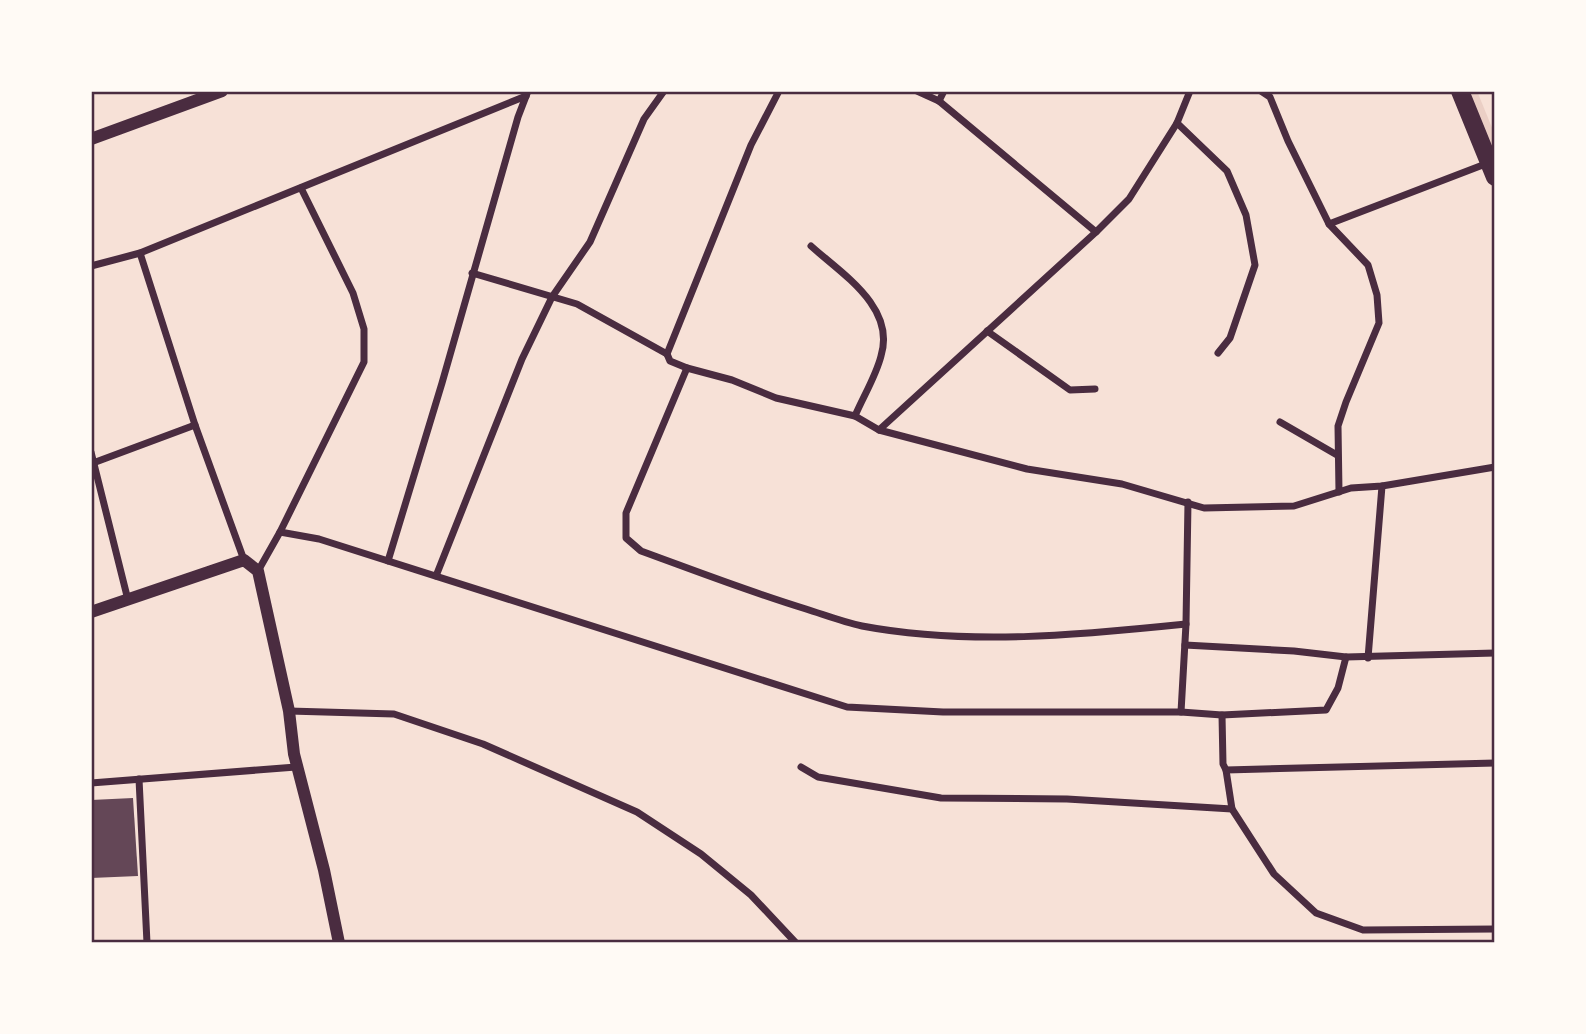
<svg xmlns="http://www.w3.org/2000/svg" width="1586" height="1034" font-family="'Titillium Web',sans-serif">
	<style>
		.green { fill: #ebcfc5 }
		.building { fill: #644757 }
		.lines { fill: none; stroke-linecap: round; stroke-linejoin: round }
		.minor { stroke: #4a2c40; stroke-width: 7 }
		.tertiary { stroke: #4a2c40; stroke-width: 12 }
		.primary { stroke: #4a2c40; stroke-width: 18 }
		.neatline { fill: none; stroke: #4a2c40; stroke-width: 2.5 }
	</style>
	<rect width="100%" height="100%" fill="#f7e1d7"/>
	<!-- green -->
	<path class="green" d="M1468 91H1477L1495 135V157Z"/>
	<!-- building -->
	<path class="building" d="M133 798 138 876 91 878V800Z"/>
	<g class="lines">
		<!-- minor -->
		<g class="minor">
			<path d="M917 91 939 101 1096 232"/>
			<path d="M1261 91 1270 97 1288 141 1329 224 1368 265 1377 295 1379 323 1346 402 1338 426 1339 492"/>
			<path d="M939 101 944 91"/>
			<path d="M1177 123 1227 171 1246 215 1255 265 1230 338 1218 353"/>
			<path d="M1329 224 1488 163"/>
			<path d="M811 246C842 274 896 307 881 356 876 376 863 397 855 416"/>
			<path d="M140 253 195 425 244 560"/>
			<path d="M91 266 140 253 526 96"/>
			<path d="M472 273 577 304 667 354 670 361 687 368 732 380 776 398 855 416 879 430 1027 469 1122 484 1204 508 1294 506 1351 488 1382 486 1495 467"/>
			<path d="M987 331 1070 390 1095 389"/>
			<path d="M667 354 751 145 779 91"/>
			<path d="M687 368 626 513V538L641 551C696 571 750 592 806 609 825 615 843 622 862 626 968 646 1079 635 1186 624"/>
			<path d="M1280 422 1337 455"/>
			<path d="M879 430 1096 232 1129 199 1177 123 1190 91"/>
			<path d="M91 452 128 600"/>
			<path d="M93 463 195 425"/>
			<path d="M280 532 364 362V329L353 293 301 188"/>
			<path d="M388 561 442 383 518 117 528 91"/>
			<path d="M258 571 280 532 319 539 847 707 943 712H1181L1222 715 1326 710 1338 688 1346 657"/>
			<path d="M436 576 522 359 552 297 590 242 644 119 664 91"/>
			<path d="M1185 645 1294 651 1346 657 1495 653"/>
			<path d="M1368 658 1382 486"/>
			<path d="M289 711 394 714 483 744 637 812 701 854 751 895 796 943"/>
			<path d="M1181 712 1186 624 1188 502"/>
			<path d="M1222 715 1223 764 1226 770 1232 809 1274 874 1316 913 1363 930 1495 929"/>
			<path d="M801 767 818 777 941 798 1067 799 1232 809"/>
			<path d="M1226 770 1495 763"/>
			<path d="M139 779 147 943"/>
			<path d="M91 783 296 767"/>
		</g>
		<!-- tertiary -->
		<g class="tertiary">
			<path d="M91 139 222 91"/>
			<path d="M91 612 244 560 258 571 289 711 294 754 324 870 339 943"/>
		</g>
		<!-- primary -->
		<path class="primary" d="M1460 91 1495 177"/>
	</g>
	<!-- border -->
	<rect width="1586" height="1034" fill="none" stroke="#fffaf5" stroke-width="186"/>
	<rect x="93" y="93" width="1400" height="848" class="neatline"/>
</svg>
